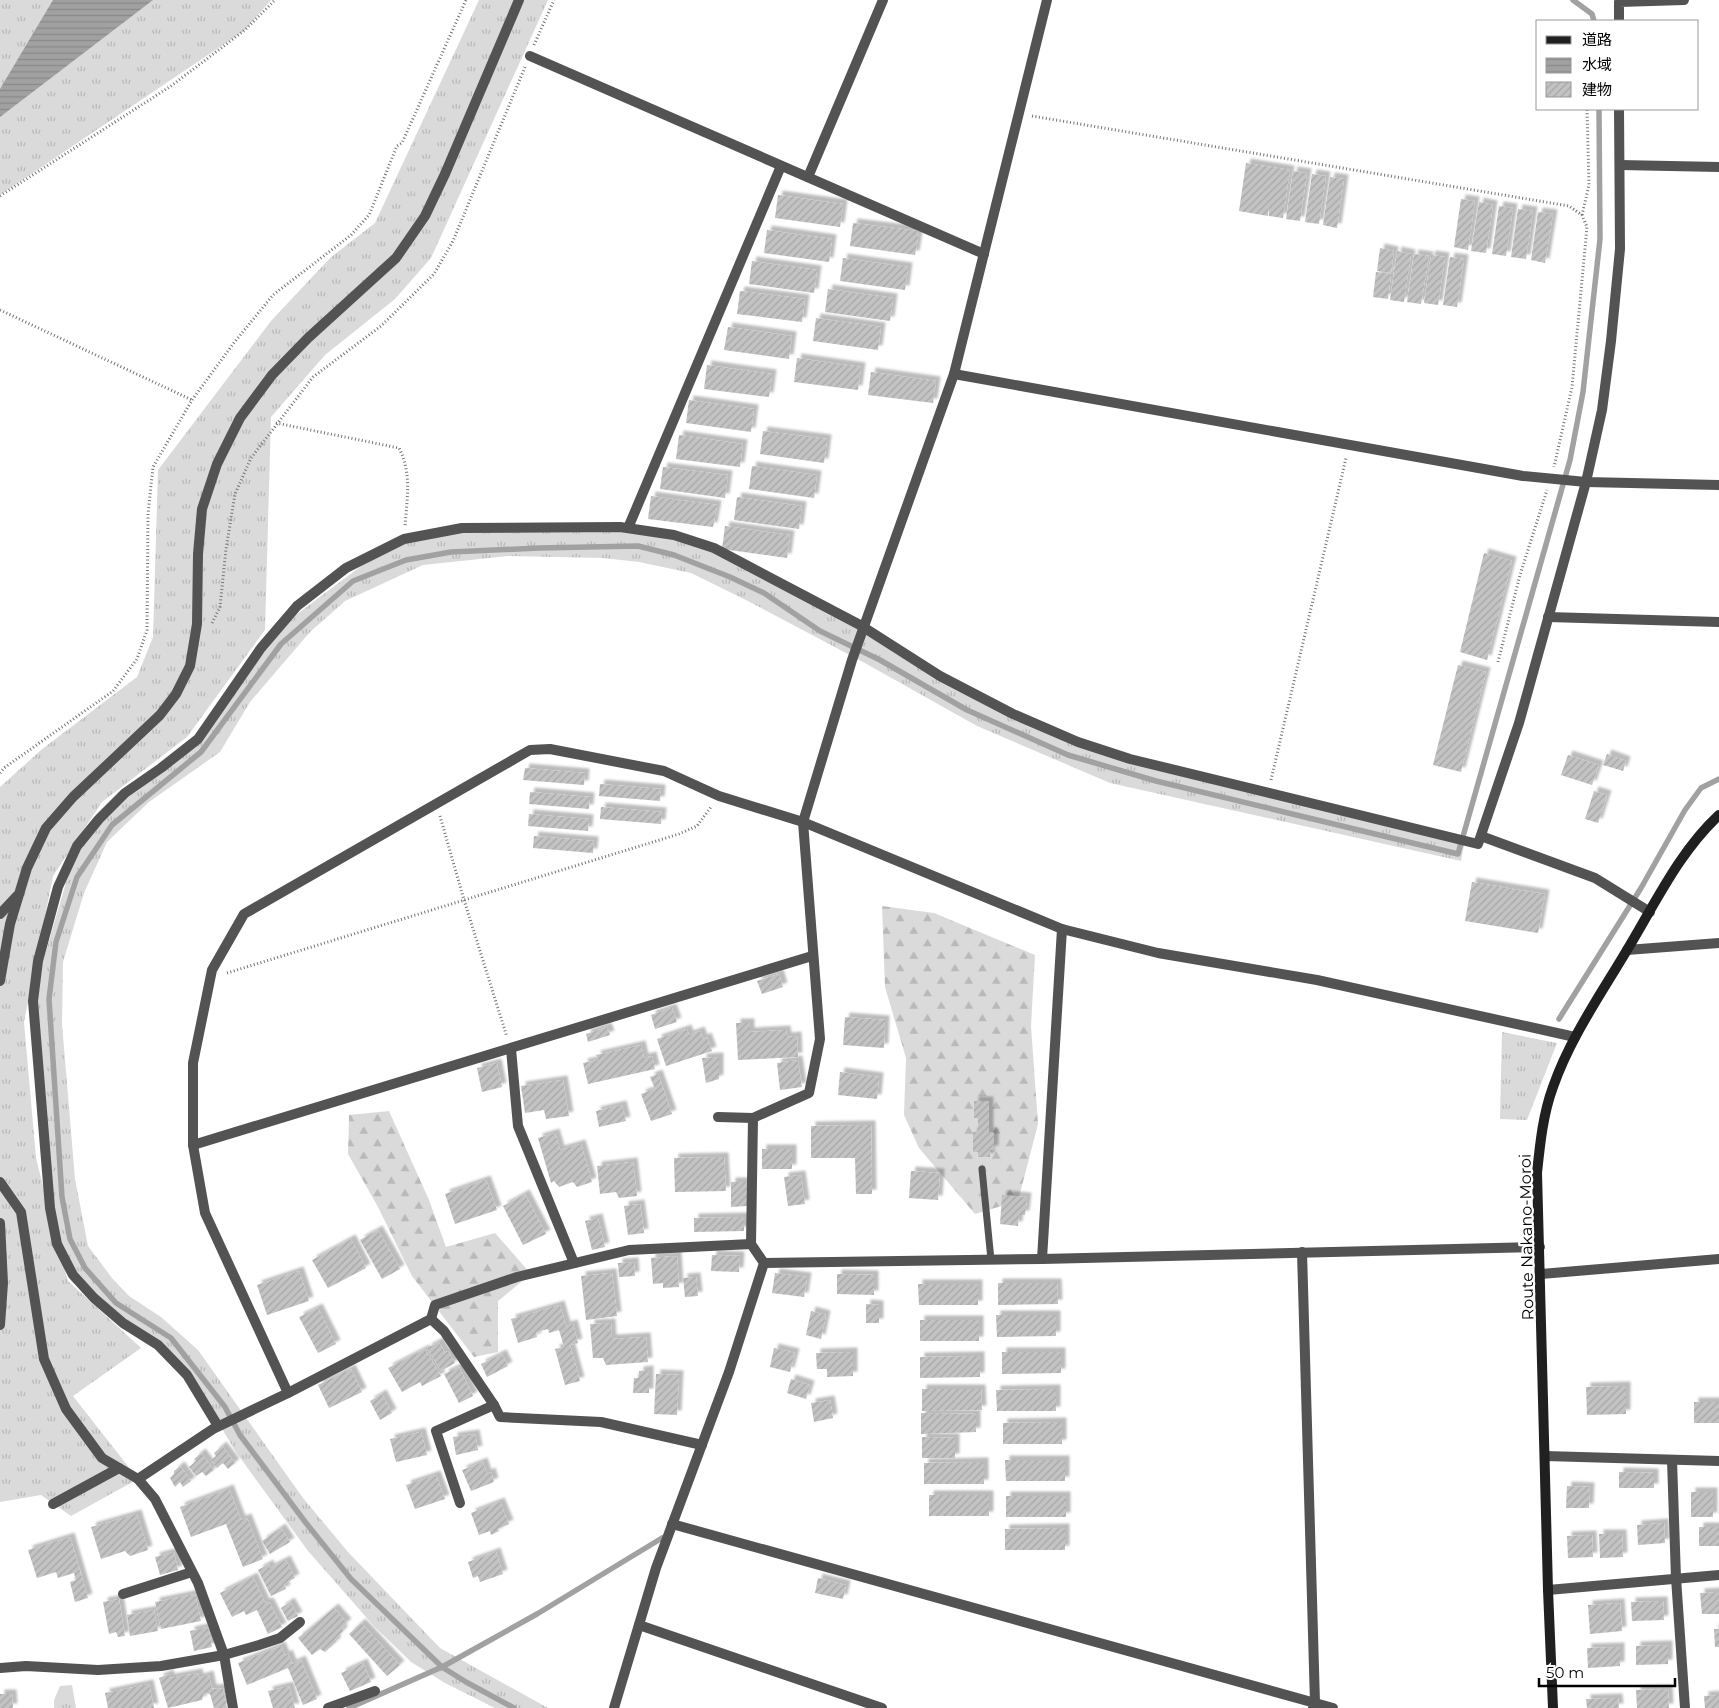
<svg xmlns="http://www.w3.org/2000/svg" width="1719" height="1708" font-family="Montserrat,'Noto Sans JP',sans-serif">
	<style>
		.grass { fill: url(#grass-tufts) }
		.forest { fill: url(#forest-firs) }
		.water { fill: url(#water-rules) }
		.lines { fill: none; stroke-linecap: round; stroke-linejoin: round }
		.stream { stroke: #a1a1a1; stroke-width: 5.5 }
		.building { fill: url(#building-hatch); filter: url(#shadow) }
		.path { stroke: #757575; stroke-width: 3; stroke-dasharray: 1 2.5; stroke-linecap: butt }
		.service { stroke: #535353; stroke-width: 7 }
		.minor { stroke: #535353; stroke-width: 10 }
		.tertiary { stroke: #535353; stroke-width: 10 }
		.secondary { stroke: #202020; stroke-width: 10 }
		.labels { text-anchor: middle; stroke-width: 4.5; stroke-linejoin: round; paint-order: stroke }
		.street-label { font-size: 16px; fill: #000; stroke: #fff }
	</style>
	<defs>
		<pattern id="grass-tufts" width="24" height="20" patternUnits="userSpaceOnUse" patternTransform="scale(1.25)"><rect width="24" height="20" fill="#dadada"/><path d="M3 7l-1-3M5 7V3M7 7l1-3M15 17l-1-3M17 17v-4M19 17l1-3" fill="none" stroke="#b9b9b9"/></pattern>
		<pattern id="forest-firs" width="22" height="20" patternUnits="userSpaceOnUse" patternTransform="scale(1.25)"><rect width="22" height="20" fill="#dadada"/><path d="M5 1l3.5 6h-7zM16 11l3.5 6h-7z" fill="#b9b9b9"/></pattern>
		<pattern id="water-rules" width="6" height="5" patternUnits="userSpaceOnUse" patternTransform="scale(1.25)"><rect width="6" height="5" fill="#a1a1a1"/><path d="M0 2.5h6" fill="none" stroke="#898989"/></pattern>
		<pattern id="building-hatch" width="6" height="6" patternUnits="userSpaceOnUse" patternTransform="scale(1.25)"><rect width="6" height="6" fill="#c3c3c3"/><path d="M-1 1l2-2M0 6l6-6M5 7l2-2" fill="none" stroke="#a6a6a6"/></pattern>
		<filter id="shadow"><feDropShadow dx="4.5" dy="-4.5" stdDeviation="1" flood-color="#0004"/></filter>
	</defs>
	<rect width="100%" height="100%" fill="#fff"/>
	<!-- grass -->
	<g class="grass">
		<path d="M0 0H271L245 30 0 195Z"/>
		<path d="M479 0H548L431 258 395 299 325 355 271 417 265 630 187 737 102 802 53 876 24 1022 36 1158 55 1234 36 1002 41 968 75 852 108 810 205 730 277 629 360 567 400 541 453 529 628 528 714 548 943 678 1078 742 1465 840 1461 861 1110 783 977 726 863 662 748 601 691 573 639 562 603 558 508 556 423 565 345 601 310 632 250 702 220 752 149 802 107 842 84 893 63 962 62 1024 75 1179 88 1246 112 1278 129 1296 161 1317 198 1350 303 1498 348 1552 440 1648 548 1708H495L445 1683 411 1662 374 1626 308 1551 236 1452 189 1374 104 1307 59 1250 68 1281 141 1348 73 1396 138 1479 71 1516 41 1495 0 1502V787L41 750 137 677 153 637 158 470 271 321 330 258 375 223Z"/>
		<path d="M1502 1032 1557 1043 1527 1120 1500 1119Z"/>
		<path d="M72 1685 76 1708H54V1700L60 1686Z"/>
	</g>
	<!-- forest -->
	<g class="forest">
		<path d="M882 906 934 913 1035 955 1031 1026 1038 1124 1018 1201 975 1214 919 1148 904 1115 906 1058 885 987Z"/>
		<path d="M389 1111 429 1200 446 1247 495 1233 531 1274 498 1301V1352L474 1357 412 1276 378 1207 348 1154 349 1115Z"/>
	</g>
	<!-- water -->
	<path class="water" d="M53 0H153L0 117V89Z"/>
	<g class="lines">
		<!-- stream -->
		<g class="stream">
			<path d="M1573 0 1592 14 1594 21"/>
			<path d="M1559 1019 1641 888 1685 810 1701 788 1719 779"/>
			<path d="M349 1708 442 1667 537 1614 662 1538"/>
			<path d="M514 1708 466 1682 442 1667 351 1579 306 1523 240 1435 225 1407 171 1338 116 1303 85 1268 70 1239 62 1197 49 999 56 942 77 877 112 825 201 752 281 644 353 581 406 560 451 552 539 548 638 546 674 555 730 577 764 593 820 631 880 660 967 710 1068 755 1156 781 1458 854 1570 460 1583 392 1600 239 1599 109"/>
		</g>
	</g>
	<!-- building -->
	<g class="building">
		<path d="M1246 163 1290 170 1283 218 1269 216V205L1268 216 1239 211Z"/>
		<path d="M1293 171 1307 173 1300 221 1286 219Z"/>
		<path d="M1312 174 1326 176 1319 224 1305 222Z"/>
		<path d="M1330 177 1344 179 1337 228 1323 225Z"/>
		<path d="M778 195 843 204 840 227 775 218Z"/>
		<path d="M1461 199 1475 201 1468 250 1454 247Z"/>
		<path d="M1479 202 1493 205 1486 253 1471 251Z"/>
		<path d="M1499 206 1513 208 1506 256 1492 254Z"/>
		<path d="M1518 209 1533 211 1526 259 1511 257Z"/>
		<path d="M1538 212 1553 214 1545 263 1531 260Z"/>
		<path d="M853 223 919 231 915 255 850 246Z"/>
		<path d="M767 230 832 239 829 262 764 253Z"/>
		<path d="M1380 248 1394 251 1391 273 1377 271Z"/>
		<path d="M1397 251 1411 254 1404 302 1390 300Z"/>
		<path d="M1414 254 1429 256 1421 304 1407 302Z"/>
		<path d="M1431 255 1445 257 1438 305 1424 303Z"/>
		<path d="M1450 257 1464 259 1457 307 1443 305Z"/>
		<path d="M843 258 908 267 905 290 840 281Z"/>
		<path d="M752 261 817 270 814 293 749 284Z"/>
		<path d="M1376 272 1391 274 1388 299 1373 297Z"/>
		<path d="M828 289 893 298 890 321 825 312Z"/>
		<path d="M740 291 805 299 802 322 737 314Z"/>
		<path d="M816 318 881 327 878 350 813 341Z"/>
		<path d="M728 327 792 336 789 359 724 350Z"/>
		<path d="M797 358 861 367 858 390 794 382Z"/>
		<path d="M707 365 772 374 769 397 704 389Z"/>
		<path d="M871 372 936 381 933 403 868 395Z"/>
		<path d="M689 400 754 409 751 432 686 423Z"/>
		<path d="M763 431 827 439 824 463 760 454Z"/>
		<path d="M679 435 743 444 740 467 676 459Z"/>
		<path d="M752 466 817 475 814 498 749 489Z"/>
		<path d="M663 467 728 475 725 498 660 489Z"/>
		<path d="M651 496 717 505 713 527 648 519Z"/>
		<path d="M737 497 802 506 799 529 734 520Z"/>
		<path d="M725 526 790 535 787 558 722 549Z"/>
		<path d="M1484 553 1512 561 1487 660 1460 652Z"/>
		<path d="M1458 665 1486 672 1461 772 1433 765Z"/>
		<path d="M1607 754 1626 761 1623 771 1603 765Z"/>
		<path d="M1568 755 1599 765 1592 785 1561 775Z"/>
		<path d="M525 768 585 773 584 785 523 780Z"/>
		<path d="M600 784 661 789 660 801 599 796Z"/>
		<path d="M1594 791 1607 795 1598 823 1585 819Z"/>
		<path d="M530 792 590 797 589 809 529 804Z"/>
		<path d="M601 807 662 812 661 824 600 819Z"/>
		<path d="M529 814 589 819 588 831 528 826Z"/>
		<path d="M534 836 594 841 593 853 533 848Z"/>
		<path d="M1472 882 1545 894 1538 933 1465 921Z"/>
		<path d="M779 974 783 987 762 994 757 981Z"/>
		<path d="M672 1008 677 1022 655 1029 651 1015Z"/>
		<path d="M845 1017 885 1020 884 1048 843 1045Z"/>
		<path d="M736 1023H750V1032L786 1030 787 1037 797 1036 798 1057 738 1060Z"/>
		<path d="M607 1027 610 1035 588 1042 586 1034Z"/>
		<path d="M687 1029 689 1035 700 1031 703 1039 707 1037 712 1051 666 1066 657 1039Z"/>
		<path d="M641 1045 644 1058 652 1056 655 1069 588 1084 583 1063 598 1060 596 1055Z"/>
		<path d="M719 1057V1079L706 1083 702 1058Z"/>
		<path d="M798 1060 802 1087 780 1090 777 1063Z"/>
		<path d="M497 1063 502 1087 482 1092 477 1068Z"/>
		<path d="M840 1072 879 1077 877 1099 838 1095Z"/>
		<path d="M658 1074 672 1114 651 1121 641 1094 655 1089 650 1077Z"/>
		<path d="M563 1080 569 1116 546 1119 544 1110 525 1113 521 1086Z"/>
		<path d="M974 1101H989V1132L994 1133V1150H990V1157H978V1152H973V1132H978V1118H974Z"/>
		<path d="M622 1105 626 1121 599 1127 596 1111Z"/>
		<path d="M871 1125 872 1194H856L855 1158H811V1126Z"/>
		<path d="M555 1133 560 1150 581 1144 592 1182 577 1187 573 1182 559 1187 554 1181 551 1183 538 1138Z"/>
		<rect x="762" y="1149" width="30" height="20"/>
		<path d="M724 1157 726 1191 675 1192 674 1158Z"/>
		<path d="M633 1162 637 1196 619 1198 616 1192 600 1194 597 1166Z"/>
		<path d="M911 1171 940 1173 938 1200 909 1198Z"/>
		<path d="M801 1175 805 1204 788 1206 784 1177Z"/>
		<path d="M486 1180 497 1210 455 1224 445 1194Z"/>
		<path d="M731 1182H747V1206L731 1207Z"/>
		<path d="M525 1194 546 1234 523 1245 503 1206Z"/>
		<path d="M1002 1195 1027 1197 1025 1215H1019L1018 1226 1000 1224Z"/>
		<path d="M640 1204 644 1233 628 1235 624 1206Z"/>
		<path d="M744 1217V1231L694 1232V1218Z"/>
		<path d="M598 1218 605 1247 592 1250 585 1221Z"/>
		<path d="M378 1230 400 1269 382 1279 360 1240Z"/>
		<path d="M351 1239 366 1268 328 1288 312 1260Z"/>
		<path d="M712 1255 740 1256 739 1272 711 1271Z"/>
		<path d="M677 1256 679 1287 663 1288V1283L653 1284 651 1258Z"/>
		<path d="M634 1262 635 1276 619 1277 618 1263Z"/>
		<path d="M299 1271 309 1301 267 1315 257 1285Z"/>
		<path d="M612 1273 617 1316 586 1320 581 1276Z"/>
		<path d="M775 1273 807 1277 804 1297 772 1293Z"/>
		<path d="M837 1274 874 1275V1295L837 1294Z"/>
		<path d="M696 1277 698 1296 685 1297 683 1278Z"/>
		<path d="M998 1283H1057L1058 1304 998 1305Z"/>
		<path d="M918 1284H978V1305H919Z"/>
		<path d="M866 1304 879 1305V1323H866Z"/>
		<path d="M560 1305 566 1326 573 1324 578 1343 570 1345 580 1381 565 1385 555 1349 564 1347 559 1330 549 1333 548 1329 536 1332 537 1337 518 1343 511 1319Z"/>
		<path d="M318 1308 336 1344 318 1353 299 1317Z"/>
		<path d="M811 1311 826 1315 821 1339 806 1335Z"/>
		<path d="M996 1315H1056V1336L997 1337Z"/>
		<rect x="920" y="1320" width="59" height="21"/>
		<path d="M611 1323 612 1339 646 1337 648 1362 606 1365 603 1358H593L590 1324Z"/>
		<path d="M439 1342 445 1353 448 1351 455 1363 441 1371 427 1348Z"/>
		<path d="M774 1348 795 1353 790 1372 770 1367Z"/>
		<path d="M425 1349 441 1376 422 1386 420 1382 402 1392 388 1368Z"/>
		<path d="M853 1352V1376L827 1377V1369H817L816 1353Z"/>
		<path d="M1002 1352H1061V1373L1002 1374Z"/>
		<path d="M502 1354 508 1366 487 1377 481 1364Z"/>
		<path d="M980 1356V1377L920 1378V1357Z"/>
		<path d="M459 1367 473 1396 459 1403 444 1374Z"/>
		<path d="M351 1369 362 1392 329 1408 318 1385Z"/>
		<path d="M649 1370V1393H633L634 1378H639V1371Z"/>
		<path d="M656 1374 679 1375 677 1415 654 1414Z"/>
		<path d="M791 1379 810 1385 806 1399 787 1393Z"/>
		<path d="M1626 1386V1414L1587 1415 1586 1387Z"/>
		<path d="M922 1389H981L982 1410 922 1411Z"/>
		<path d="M1056 1389V1411H997L996 1390Z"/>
		<path d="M382 1394 392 1413 380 1420 370 1401Z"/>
		<path d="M830 1400 833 1418 814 1422 811 1403Z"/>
		<rect x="1694" y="1402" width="25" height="21"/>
		<path d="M921 1413 976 1414V1432L921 1434Z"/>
		<path d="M1062 1422V1444H1003V1423Z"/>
		<path d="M421 1432 427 1455 396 1462 390 1439Z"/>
		<path d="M475 1434 478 1450 456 1455 453 1437Z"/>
		<path d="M922 1437 955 1438V1458H922Z"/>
		<path d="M222 1446 235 1463 228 1469 223 1463 217 1468 211 1460 216 1456 214 1453Z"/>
		<path d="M201 1453 214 1470 206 1476 202 1472 196 1476 189 1467 196 1461 194 1459Z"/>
		<path d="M1005 1460H1065V1481H1006Z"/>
		<path d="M483 1462 487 1474 491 1472 494 1482 471 1491 462 1470Z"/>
		<path d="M984 1462V1484H924V1463Z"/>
		<path d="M180 1466 191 1481 183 1487 180 1482 175 1487 170 1478 174 1474V1471Z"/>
		<path d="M1619 1472 1654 1473V1488H1619Z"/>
		<path d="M436 1475 445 1499 415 1509 406 1485Z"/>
		<path d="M1567 1486 1590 1487 1589 1508H1566Z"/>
		<path d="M229 1489 241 1520 247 1518 263 1559 243 1567 226 1524 191 1537 180 1507Z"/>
		<rect x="1691" y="1492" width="22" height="25"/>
		<rect x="929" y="1495" width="60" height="21"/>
		<rect x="1006" y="1496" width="60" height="21"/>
		<path d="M500 1502 509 1524 498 1529 499 1531 491 1535 490 1531 479 1535 471 1513Z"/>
		<path d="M137 1514 148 1550 130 1556 125 1551 101 1559 91 1527Z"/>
		<path d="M1664 1523 1665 1543 1638 1545 1637 1525Z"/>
		<rect x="1699" y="1527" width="20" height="19"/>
		<path d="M281 1528 290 1542 270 1554 262 1541Z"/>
		<path d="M1065 1528V1550H1005V1529Z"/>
		<path d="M1599 1534H1622L1623 1557 1600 1558Z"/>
		<path d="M1592 1535 1593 1557 1568 1558 1567 1536Z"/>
		<path d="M70 1537 88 1598 75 1602 70 1582 76 1580 74 1573 58 1578 56 1572 37 1578 28 1550Z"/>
		<path d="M174 1552 178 1570 160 1575 155 1557Z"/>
		<path d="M496 1552 503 1574 480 1582 478 1576 473 1578 468 1562Z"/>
		<path d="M286 1560 295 1578 284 1584 286 1589 271 1596 258 1570 269 1564 270 1568Z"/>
		<path d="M253 1577 265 1603 269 1602 282 1627 268 1634 257 1610 246 1615 244 1611 232 1617 220 1593Z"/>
		<path d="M818 1578 846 1585 843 1599 815 1593Z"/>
		<path d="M1719 1592V1614H1702L1700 1593Z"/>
		<path d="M195 1594 201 1621 161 1629 155 1602Z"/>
		<path d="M119 1599 125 1636 118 1637 116 1632 109 1634 103 1602Z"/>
		<path d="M1663 1601 1664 1620 1632 1621 1631 1602Z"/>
		<path d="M290 1602 298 1616 288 1621 281 1608Z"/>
		<path d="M1620 1603 1622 1631 1590 1634 1588 1605Z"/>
		<path d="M334 1608 347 1623 342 1627 343 1631 335 1639 337 1641 325 1652 320 1649 312 1655 298 1638Z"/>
		<path d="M154 1610 158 1631 130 1636 127 1615Z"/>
		<path d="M361 1623 400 1665 387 1676 349 1634Z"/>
		<path d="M208 1627 212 1647 194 1651 190 1631Z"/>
		<path d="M1714 1629H1719V1647H1715Z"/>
		<path d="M1668 1645V1664L1636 1665V1646Z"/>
		<path d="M281 1646 285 1656 288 1654 292 1664 301 1660 317 1699 303 1705 288 1668 247 1685 238 1663Z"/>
		<path d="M1620 1647V1666L1588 1668 1587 1648Z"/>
		<path d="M363 1663 371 1682 350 1691 341 1673Z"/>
		<path d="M198 1673 199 1678 209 1675 212 1689 223 1688 227 1708H214L210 1694 204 1693 202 1700 168 1708 159 1678 169 1674 170 1678Z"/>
		<path d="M149 1684 154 1708H108L105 1693Z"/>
		<path d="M289 1686 295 1708H273L268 1691Z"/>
		<path d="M1668 1689 1669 1708H1637L1636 1690Z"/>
		<path d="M0 1694H12L13 1708H0Z"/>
		<path d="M1719 1695V1708H1705L1704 1696Z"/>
		<path d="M1618 1698 1619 1708H1587L1586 1699Z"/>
	</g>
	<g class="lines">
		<!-- path -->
		<g class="path">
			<path d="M534 45 554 0"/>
			<path d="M1032 116 1569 206 1582 215 1587 227 1572 387 1554 467"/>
			<path d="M0 196 171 86 245 30 275 0"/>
			<path d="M1582 215 1589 185 1587 109"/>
			<path d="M0 310 192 400"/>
			<path d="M276 423 399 448C412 473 407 499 405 526"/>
			<path d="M212 623 220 607 226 549 235 494 251 458 313 377 381 326 434 274 453 241 525 67"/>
			<path d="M1498 662 1520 575 1547 490"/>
			<path d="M0 773 4 768 113 691 137 659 147 630 148 514 153 467 192 400 233 344 273 295 351 235 369 215 397 146 402 143 466 0"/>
			<path d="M1271 780 1346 458"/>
			<path d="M440 816 464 900 507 1037"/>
			<path d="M227 973 679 834 697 826 711 807"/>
		</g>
		<!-- service -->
		<path class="service" d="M982 1169 991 1260"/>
		<!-- minor -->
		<g class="minor">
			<path d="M1619 21V2L1684 0"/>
			<path d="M530 56 984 254"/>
			<path d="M1620 165 1719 167"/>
			<path d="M808 177 883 0"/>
			<path d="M954 374 1523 476 1586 482 1719 485"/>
			<path d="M628 528 781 166"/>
			<path d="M1548 617 1719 622"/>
			<path d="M1481 836 1595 878 1650 912"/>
			<path d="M0 914 17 896"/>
			<path d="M1627 950 1719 943"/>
			<path d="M0 981 10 924 27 868 46 828 73 797 160 715 176 694 190 666 197 624 198 554 202 509 217 464 240 418 272 375 308 338 396 258 425 216 445 174 519 0"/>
			<path d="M511 1049 518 1126 574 1263"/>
			<path d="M718 1117 753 1118 809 1093 820 1039 803 822 852 660 954 374 1047 0"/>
			<path d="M193 1145 812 956"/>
			<path d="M0 1182 21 1212 44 1359 66 1409 102 1458 138 1479 155 1499 198 1583 224 1655 233 1708"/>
			<path d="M0 1223 3 1283 0 1325"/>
			<path d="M751 1244 753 1118"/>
			<path d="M1302 1252 1315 1703 1313 1708"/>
			<path d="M1042 1259 1062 929"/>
			<path d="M1541 1274 1719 1259"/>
			<path d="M431 1319 444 1331 494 1405 500 1417 601 1422 702 1445"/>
			<path d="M288 1393 205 1213 193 1145V1063L212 970 244 914 530 750 550 749 664 771 719 796 803 822 1062 929 1158 953 1317 980 1575 1037"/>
			<path d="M218 1426 187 1375 158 1345 123 1323 94 1298 73 1275 57 1244 50 1208 33 1001 38 961 58 887 77 846 99 819 125 793 161 768 198 739 261 648 297 606 346 568 404 539 462 528 620 527 674 535 714 548 860 625 940 676 1013 714 1078 742 1130 759 1478 844 1519 723 1586 482 1602 410 1611 341 1620 249 1619 109"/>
			<path d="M1545 1456 1719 1461"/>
			<path d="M1672 1460 1676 1578 1685 1708"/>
			<path d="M138 1479 213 1429 288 1393 431 1319 435 1305 517 1277 629 1250 751 1244 764 1263 729 1372 656 1568 614 1708"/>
			<path d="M460 1503 436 1431 494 1405"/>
			<path d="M53 1504 119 1468"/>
			<path d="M672 1524 1333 1708"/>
			<path d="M1548 1590 1719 1575"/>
			<path d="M123 1594 192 1572"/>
			<path d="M639 1625 882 1708"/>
			<path d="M0 1668 26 1666 98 1670 161 1666 224 1655 259 1645 280 1638 300 1622"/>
			<path d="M328 1708 375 1691"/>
		</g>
		<!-- tertiary -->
		<path class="tertiary" d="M764 1263 1042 1259 1540 1247"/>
		<!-- secondary -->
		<path class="secondary" d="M1553 1708 1548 1590 1537 1173C1540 1144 1543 1114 1553 1087 1570 1038 1601 994 1627 950 1655 904 1679 852 1719 815"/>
	</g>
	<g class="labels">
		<!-- street labels -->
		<g class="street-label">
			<text transform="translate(1526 1237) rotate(-91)" y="6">Route Nakano-Moroi</text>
		</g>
	</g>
	<!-- legend -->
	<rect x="1536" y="20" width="162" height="90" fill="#ffffff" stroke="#999999"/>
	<rect x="1546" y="36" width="25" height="8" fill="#202020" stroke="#999999"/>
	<text x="1582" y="45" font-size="15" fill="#000000">道路</text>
	<rect x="1546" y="58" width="25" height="15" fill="url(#water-rules)" stroke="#999999"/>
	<text x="1582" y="70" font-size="15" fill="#000000">水域</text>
	<rect x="1546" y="82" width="25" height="15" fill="url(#building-hatch)" stroke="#999999"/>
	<text x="1582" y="95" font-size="15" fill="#000000">建物</text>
	<!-- scale -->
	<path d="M1539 1678v8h136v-8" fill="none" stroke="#000000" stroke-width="2.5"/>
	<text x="1546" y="1678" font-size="15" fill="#000000" stroke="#ffffff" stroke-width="4" paint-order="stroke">50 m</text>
</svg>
